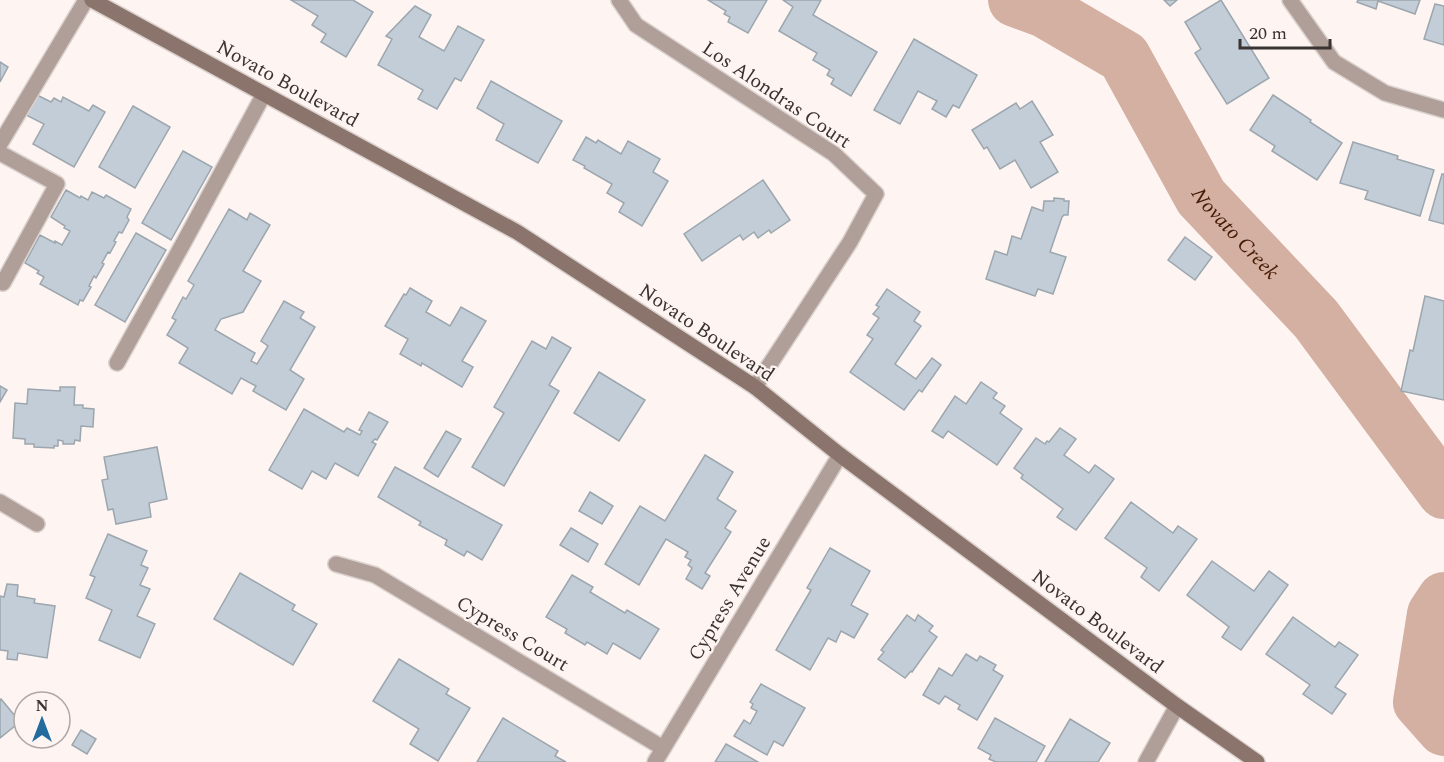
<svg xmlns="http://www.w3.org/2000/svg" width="1444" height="762" font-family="Spectral,serif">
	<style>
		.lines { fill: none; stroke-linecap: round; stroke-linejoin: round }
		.river { stroke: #d4b0a2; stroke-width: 54 }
		.building { fill: #c3cdd7; stroke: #9ca6ae; stroke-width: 1.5 }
		.service-casing { stroke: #dbd2cf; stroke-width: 18 }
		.minor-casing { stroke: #dbd2cf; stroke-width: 18 }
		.secondary-casing { stroke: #dbd2cf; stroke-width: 18 }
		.service { stroke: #af9f98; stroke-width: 15 }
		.minor { stroke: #af9f98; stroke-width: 15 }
		.secondary { stroke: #8b746b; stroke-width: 15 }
		.labels { text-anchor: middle; stroke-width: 4.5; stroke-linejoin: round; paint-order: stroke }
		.street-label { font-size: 20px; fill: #393331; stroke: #fef5f2 }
		.water-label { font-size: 21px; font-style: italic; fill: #471a05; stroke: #fef5f2 }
	</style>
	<rect width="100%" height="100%" fill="#fef5f2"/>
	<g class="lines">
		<!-- river -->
		<g class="river">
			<path id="s1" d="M1015 0 1045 11 1124 57 1201 197 1316 319 1444 492"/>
			<path d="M1444 599 1434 614 1420 702 1444 729"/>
		</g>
	</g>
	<!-- building -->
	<g class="building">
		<path d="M291 0H353L373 12 346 57 321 42 326 34 312 25 318 16Z"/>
		<path d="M708 0H767L748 33 728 22 730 17 724 14 726 11Z"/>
		<path d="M783 0H821L813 15 877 52 851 96 831 84 834 79 827 75 830 70 813 60 817 53 779 31 793 7Z"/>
		<path d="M1164 0H1177L1170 6Z"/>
		<path d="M1221 0 1269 78 1227 104 1195 53 1201 49 1185 22Z"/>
		<path d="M1358 0H1420L1415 14 1378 1 1376 9 1357 2Z"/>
		<path d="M1435 4 1444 6V45L1424 39Z"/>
		<path d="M415 6 431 15 419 37 444 51 458 26 484 40 461 81 455 78 437 109 418 99 423 90 378 65 392 39 386 36Z"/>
		<path d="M914 39 977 75 959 108 953 105 946 117 932 109 937 101 918 91 900 124 874 110Z"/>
		<path d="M0 62 8 67 0 82Z"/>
		<path d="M491 81 562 121 538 163 496 140 504 124 477 108Z"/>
		<path d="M37 95 51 102 54 98 61 102 63 97 89 111 93 105 105 112 74 167 33 144 44 124 26 115Z"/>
		<path d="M1273 95 1311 120 1310 122 1342 143 1317 180 1272 151 1275 146 1250 130Z"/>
		<path d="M1032 101 1053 135 1040 142 1058 172 1031 188 1015 160 1000 169 987 147 984 149 972 130 1016 103 1020 109Z"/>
		<path d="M133 106 170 127 135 188 99 167Z"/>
		<path d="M586 137 596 143 598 140 621 154 628 141 660 159 653 172 668 181 642 226 619 212 624 203 607 193 612 184 584 168 585 166 573 160Z"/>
		<path d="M1353 142 1398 156 1397 159 1434 170 1420 216 1365 199 1368 191 1340 183Z"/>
		<path d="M183 151 212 167 171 240 142 223Z"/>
		<path d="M1442 174H1444V224L1429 220Z"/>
		<path d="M763 180 790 220 771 233 769 230 758 238 754 232 743 240 740 235 702 261 684 234Z"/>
		<path d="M66 190 80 198 81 196 88 200 92 192 104 198 106 195 131 209 127 217 129 220 122 233 119 232 114 241 116 242 110 253 108 252 102 263 104 264 96 278 94 276 89 286 91 287 83 301 80 300 78 305 40 284 44 277 37 273 39 271 25 263 40 235 55 243V241L62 245 70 231 64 228 65 226 51 217Z"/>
		<path d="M1054 198 1064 199V201H1069L1068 215H1064L1062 217 1050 252 1066 257 1053 294 1038 289 1035 296 986 279 995 251 1007 255 1012 236 1021 239 1032 207 1043 211 1044 201H1054Z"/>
		<path d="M229 209 247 220 250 213 270 225 243 271 261 281 243 312 221 319 215 330 255 353 251 361 257 364 268 346 261 341 284 301 304 312 300 318 315 327 290 370 304 379 286 410 253 391 256 386 241 378 232 394 179 363 188 348 167 335 176 320 172 318 183 297 186 299 194 285 188 281Z"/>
		<path d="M136 233 166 250 125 322 95 305Z"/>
		<path d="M1185 237 1212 257 1195 280 1168 260Z"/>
		<path d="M410 288 432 301 426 312 450 326 461 307 486 321 462 361 473 367 462 387 422 363 421 366 400 354 408 339 385 326 404 294 406 295Z"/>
		<path d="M887 289 920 312 914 321 921 326 895 364 916 379 932 358 941 365 922 392 919 390 904 410 850 372 873 339 867 335 879 318 873 314 879 307 876 305Z"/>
		<path d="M1425 296 1444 301V400L1401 391 1410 350 1413 351Z"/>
		<path d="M552 337 571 348 549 385 559 391 504 486 472 467 504 413 494 407 532 341 546 349Z"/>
		<path d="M599 372 645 400 619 441 574 413Z"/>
		<path d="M981 382 997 393 993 398 1005 406 1000 413 1022 429 997 465 948 431 943 438 932 431 955 396 966 404Z"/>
		<path d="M0 386 7 390 0 402Z"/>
		<path d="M60 387H75L74 405H83V408L94 409 93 427 81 426 80 441 75 440 74 444H63V441L58 440V446H54V448L34 447V444H25V439L13 438 15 403 27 404 28 389 60 391Z"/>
		<path d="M304 409 344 432 347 428 360 435 362 431 359 430 369 412 388 422 377 440 375 439 372 442 376 444 358 476 335 463 326 479 312 471 302 489 269 470Z"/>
		<path d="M1060 428 1076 439 1064 455 1089 473 1095 465 1114 479 1076 530 1057 517 1063 509 1021 478 1023 475 1014 468 1036 438 1045 444 1047 441 1049 442Z"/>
		<path d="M446 431 461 439 438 477 424 468Z"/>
		<path d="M157 447 167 499 149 503 151 517 116 524 113 509 108 510 102 480 108 479 104 457Z"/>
		<path d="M705 455 733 472 717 499 736 511 725 528 731 532 705 573 710 576 702 589 686 579 692 568 688 565 691 560 685 557 688 552 666 539 639 585 605 564 640 506 665 521Z"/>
		<path d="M395 467 502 525 482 560 467 551 464 556 445 545 447 540 419 525 421 522 378 497Z"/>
		<path d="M590 492 613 506 602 524 579 511Z"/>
		<path d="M1131 502 1173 533 1178 526 1197 539 1159 591 1141 577 1147 568 1105 538Z"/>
		<path d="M571 528 598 544 588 562 560 545Z"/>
		<path d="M108 534 147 551 141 565 148 568 140 585 150 589 137 616 155 624 140 658 99 640 112 610 86 598 95 577 90 575Z"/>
		<path d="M830 548 870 571 851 605 868 614 854 638 841 631 836 642 828 638 810 670 776 650 811 590 807 588Z"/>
		<path d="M1212 561 1254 591 1269 571 1288 585 1241 650 1222 637 1229 627 1187 595Z"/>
		<path d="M240 573 295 605 292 610 317 624 293 665 214 619Z"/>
		<path d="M572 575 593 587 590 592 625 613 627 610 659 629 640 659 613 643 607 654 587 642 585 645 565 633 567 629 546 617Z"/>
		<path d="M7 584 18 585 17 596 35 599 34 603 55 606 47 658 18 653 17 660 7 659 8 651 0 650V596L4 597Z"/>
		<path d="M907 615 915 621 918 615 933 626 929 631 937 637 912 672 911 671 905 678 878 659 884 652 881 650Z"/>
		<path d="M1293 617 1335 647 1339 642 1358 655 1335 687 1346 694 1332 714 1303 694 1310 685 1266 654Z"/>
		<path d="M966 654 977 661 980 656 996 665 993 670 1003 676 977 720 958 709 960 705 945 696 939 704 923 695 939 668 952 676Z"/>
		<path d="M399 659 449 689 446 694 470 708 438 761 410 744 419 729 373 701Z"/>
		<path d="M761 684 805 708 783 746 774 741 767 755 734 736 744 720 750 724 757 711 751 708 753 704 750 702Z"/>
		<path d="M1 699 20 722 0 738V701Z"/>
		<path d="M503 718 558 751 555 756 566 762H477Z"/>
		<path d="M995 718 1045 746 1036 762H996L989 759 991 755 978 748Z"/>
		<path d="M1070 719 1110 743 1098 762H1045Z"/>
		<path d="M81 730 96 739 87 754 72 745Z"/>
		<path d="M726 744 758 762H715Z"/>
	</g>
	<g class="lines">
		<defs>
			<path id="service" d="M117 363 184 242 264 94"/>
			<g id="minor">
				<path d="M619 0 636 25 834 154 876 194 850 242 755 387"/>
				<path d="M1290 0 1334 62 1385 93 1444 110"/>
				<path d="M0 144 86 0"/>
				<path d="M0 153 57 184 3 283"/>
				<path d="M0 502 37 524"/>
				<path d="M336 564 375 575 663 748"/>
				<path d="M655 762 840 455"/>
				<path d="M1146 762 1177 706"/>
			</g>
			<path id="secondary" d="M92 0 517 232 755 387 840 455 1177 706 1257 762"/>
		</defs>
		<!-- service casing -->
		<use href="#service" class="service-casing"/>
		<!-- minor casing -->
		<use href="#minor" class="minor-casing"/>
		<!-- secondary casing -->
		<use href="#secondary" class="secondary-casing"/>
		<!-- service -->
		<use href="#service" class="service"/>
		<!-- minor -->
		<use href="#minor" class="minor"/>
		<!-- secondary -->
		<use href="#secondary" class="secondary"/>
	</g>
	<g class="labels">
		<!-- street labels -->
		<g class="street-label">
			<text transform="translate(288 83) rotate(29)" y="7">Novato Boulevard</text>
			<text transform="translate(777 94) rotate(34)" y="7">Los Alondras Court</text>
			<text transform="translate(707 332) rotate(34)" y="7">Novato Boulevard</text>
			<text transform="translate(729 598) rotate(-59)" y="7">Cypress Avenue</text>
			<text transform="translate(1098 621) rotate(37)" y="7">Novato Boulevard</text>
			<text transform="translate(513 633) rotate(31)" y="7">Cypress Court</text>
		</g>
		<!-- water labels -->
		<g class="water-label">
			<text dy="7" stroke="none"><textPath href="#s1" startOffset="333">Novato Creek</textPath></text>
		</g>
	</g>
	<!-- north arrow -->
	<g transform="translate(42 720)"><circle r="28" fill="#fef5f2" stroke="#afa7a5" stroke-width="1.5"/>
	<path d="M0-4.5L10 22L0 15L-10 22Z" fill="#236a9e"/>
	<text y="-9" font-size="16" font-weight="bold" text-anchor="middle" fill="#393331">N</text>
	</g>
	<!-- scale -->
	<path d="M1240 39v9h90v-9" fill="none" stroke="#393331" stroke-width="3"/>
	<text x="1249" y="39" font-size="18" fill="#393331" stroke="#fef5f2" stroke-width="4.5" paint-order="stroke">20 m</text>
</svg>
